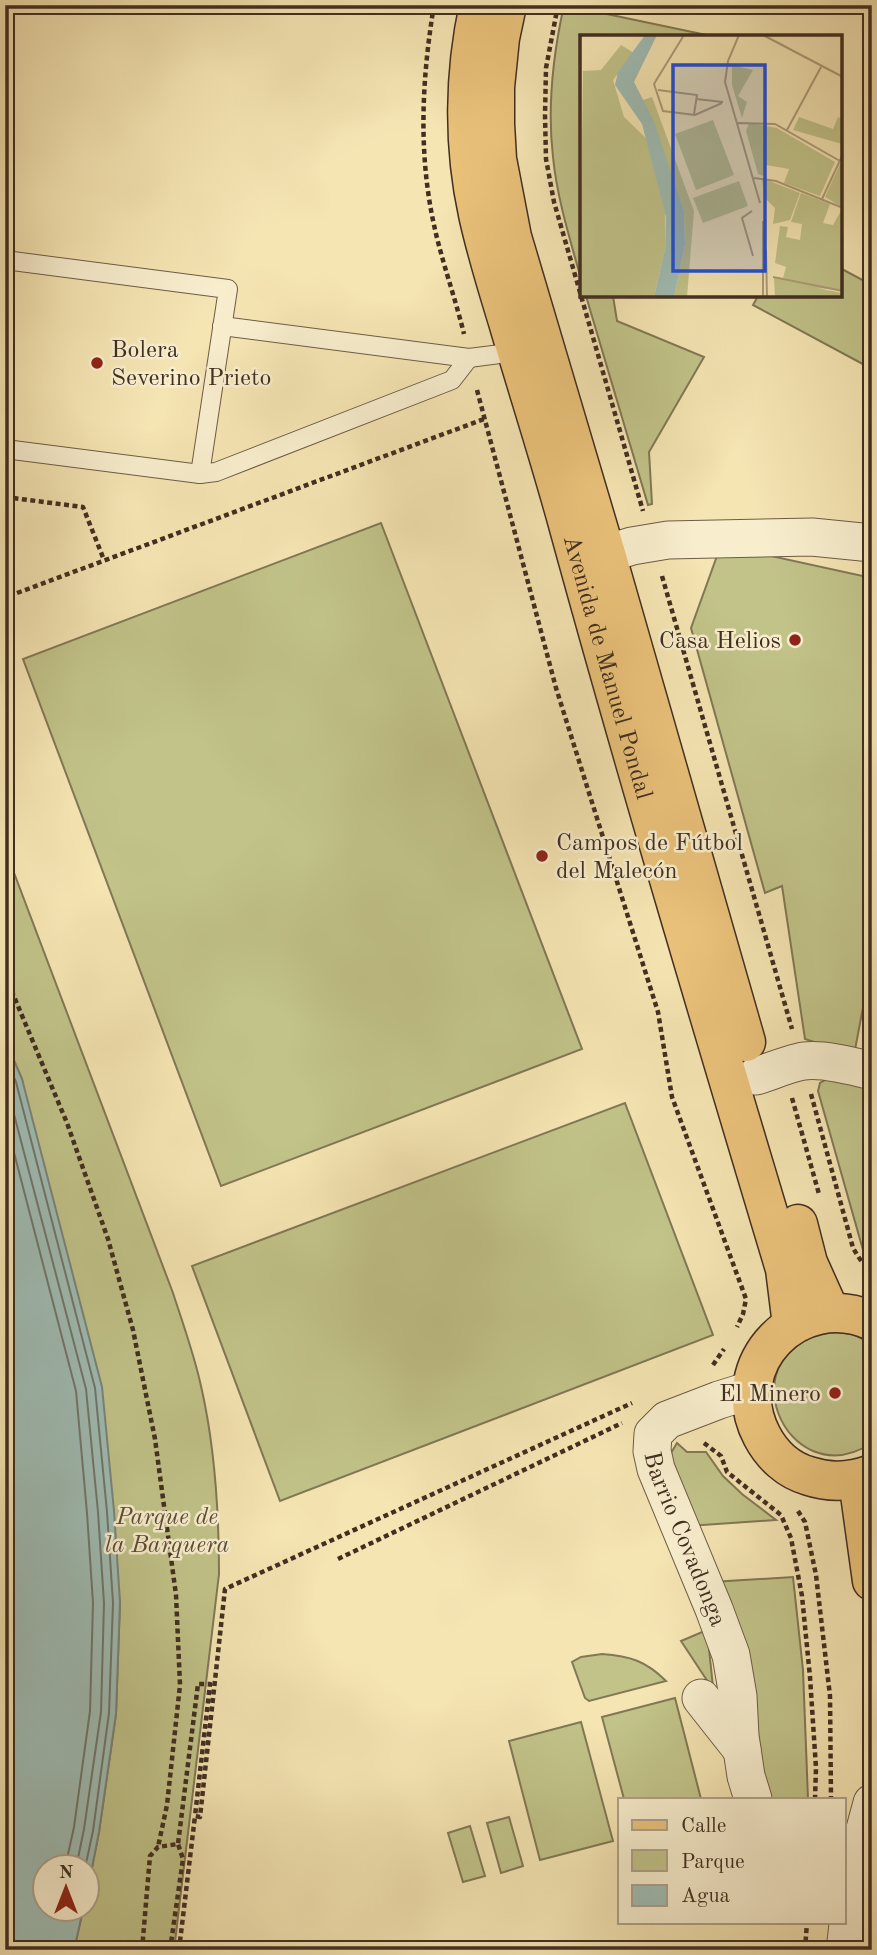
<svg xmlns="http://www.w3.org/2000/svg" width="877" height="1955" font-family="'Old Standard TT',serif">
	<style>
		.green { fill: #c1c389; stroke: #817855; stroke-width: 2 }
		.water { fill: #9fbdb5; stroke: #79847a; stroke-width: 2 }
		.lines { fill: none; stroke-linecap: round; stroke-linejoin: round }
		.shore { stroke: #70766b; stroke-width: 2 }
		.lane-casing { stroke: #6e5c46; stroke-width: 20 }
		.street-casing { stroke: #6e5c46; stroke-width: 39 }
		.primary-casing { stroke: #412e21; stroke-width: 41 }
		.path { stroke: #412e21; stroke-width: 4.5; stroke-dasharray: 5 3.5; stroke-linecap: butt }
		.lane { stroke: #f8eece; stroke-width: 18 }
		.street { stroke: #f8eece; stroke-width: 37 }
		.primary { stroke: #eac27a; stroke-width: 38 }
		.poi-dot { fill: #8f2418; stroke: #f8eece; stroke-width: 2.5 }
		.labels { text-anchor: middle; stroke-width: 5; stroke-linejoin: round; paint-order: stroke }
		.poi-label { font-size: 24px; fill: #412e21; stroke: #f8eece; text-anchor: start }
		.street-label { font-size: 24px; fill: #412e21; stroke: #f8eece }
		.park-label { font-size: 24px; font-style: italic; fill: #5b4c36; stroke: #f8eece }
		.inset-road { fill: none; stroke: #ad9c79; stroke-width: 2 }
		.view { fill: #1d4ed8; fill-opacity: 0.15; stroke: #1d4ed8; stroke-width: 3.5 }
		.inset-edge { fill: none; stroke: #412e21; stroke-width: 3.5 }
	</style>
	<rect width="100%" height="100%" fill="#f5e5b3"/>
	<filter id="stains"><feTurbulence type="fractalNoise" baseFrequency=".00286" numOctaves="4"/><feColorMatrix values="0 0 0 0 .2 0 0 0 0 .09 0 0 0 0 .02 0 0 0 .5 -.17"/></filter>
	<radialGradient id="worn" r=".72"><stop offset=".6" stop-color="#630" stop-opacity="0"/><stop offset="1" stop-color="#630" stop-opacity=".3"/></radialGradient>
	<!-- green -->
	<g class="green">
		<path d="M564 5 716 37H581V279C570 239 557 198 553 157 547 106 553 55 564 5Z"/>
		<path d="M840 268 872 285V369L753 305 758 296H840Z"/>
		<path d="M586 296H613L617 321 704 357 649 452 652 504 648 505Z"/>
		<path d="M381 523 582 1049 221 1186 23 659Z"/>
		<path d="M748 551 872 578V960L854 1055 805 1039 782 886 765 893 691 628 717 556Z"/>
		<path d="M5 849 173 1293C183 1324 194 1354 201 1386 215 1447 219 1511 219 1574L174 1950H74L83 1910H88V1888L99 1832 116 1714 120 1602 22 1079 5 1040Z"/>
		<path d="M872 1079V1261L863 1250 818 1091 820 1083 825 1080Z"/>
		<path d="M625 1103 713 1335 280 1501 192 1266Z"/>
		<path d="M835 1332 853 1334 872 1344V1443C785 1499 722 1346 835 1332Z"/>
		<path d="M677 1443 687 1452H706L723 1476 742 1494 776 1520 688 1526 671 1453Z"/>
		<path d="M793 1577 803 1670 808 1799H769L712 1582Z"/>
		<path d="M707 1630 713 1687 712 1688 681 1641Z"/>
		<path d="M602 1654C630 1656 646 1661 666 1681L589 1701 585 1698 572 1662 581 1657Z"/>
		<path d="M675 1698 701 1799H624L602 1717Z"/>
		<path d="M581 1722 613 1841 540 1860 509 1741Z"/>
		<path d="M509 1817 523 1866 501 1873 487 1823Z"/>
		<path d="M470 1826 485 1876 463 1882 448 1833Z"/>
	</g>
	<!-- water -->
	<path class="water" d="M5 1040 22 1079 102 1387 114 1511 120 1602 116 1714 99 1832 88 1888V1868H46V1910H83L74 1950H5Z"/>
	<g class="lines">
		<!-- shore -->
		<g class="shore">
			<path d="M5 1058 16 1082 95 1388 107 1512 113 1603 109 1713 93 1831 85 1868"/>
			<path d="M5 1080 86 1389 98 1512 104 1603 101 1712 84 1829 76 1868"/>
			<path d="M5 1118 76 1391 87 1513 93 1603 90 1711 74 1827 65 1868"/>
		</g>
		<defs>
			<g id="lane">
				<path d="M5 260 228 289 200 474"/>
				<path d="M222 326 469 358 516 352"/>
				<path d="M5 449 200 474 216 472 452 380 469 358"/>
			</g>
			<g id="street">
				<path d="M606 554 632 546 668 540 812 537 872 543"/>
				<path d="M756 1076C770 1072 785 1065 799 1062 817 1057 853 1066 872 1071"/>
				<path id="s1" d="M751 1390 719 1400 667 1420 653 1434 652 1451 656 1469 714 1609 731 1655 738 1696 740 1736 746 1776 753 1799"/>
				<path d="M701 1698 742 1750"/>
				<path d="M845 1950 855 1866 872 1803"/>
			</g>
			<g id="primary">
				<path id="s2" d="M479 5C464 73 463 146 478 214 486 251 497 286 508 322 527 387 548 452 566 517 635 769 710 1019 785 1269L792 1325"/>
				<path d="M507 5 500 38 495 87V124L497 159 512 237 606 554 746 1042"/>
				<path d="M798 1224 808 1263 830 1312"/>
				<path d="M872 1321C799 1288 724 1364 762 1436 772 1455 788 1470 809 1476 830 1483 851 1482 872 1474"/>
				<path d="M858 1480 872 1581"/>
			</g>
		</defs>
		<!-- lane casing -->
		<use href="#lane" class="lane-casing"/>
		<!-- street casing -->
		<use href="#street" class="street-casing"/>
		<!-- primary casing -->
		<use href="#primary" class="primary-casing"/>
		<!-- path -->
		<g class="path">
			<path d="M434 5C422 78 418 152 434 225 442 262 455 297 464 334"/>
			<path d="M558 5 546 68 545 115 546 159 554 202 643 511"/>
			<path d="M477 390 556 688 658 1012 672 1097 746 1299 743 1314 737 1327"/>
			<path d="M5 497 83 507 104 560"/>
			<path d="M662 576 792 1029"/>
			<path d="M17 593 484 419"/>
			<path d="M5 975 67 1123 108 1239 133 1330 155 1439 176 1595 180 1685 167 1805 158 1847"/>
			<path d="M811 1094 853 1248C858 1256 862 1265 872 1269"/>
			<path d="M792 1098 819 1194"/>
			<path d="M713 1365 724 1349"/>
			<path d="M704 1443 721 1456 727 1472 781 1515 791 1538 802 1596 810 1677 816 1768 815 1799"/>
			<path d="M798 1511 805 1522 816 1575 830 1696 831 1799"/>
			<path d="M338 1559 622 1423"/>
			<path d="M142 1950 150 1856 158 1847 178 1844 198 1684H210L195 1816 200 1817 225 1589 632 1403"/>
			<path d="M170 1950 183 1859 178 1844"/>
			<path d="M179 1950 195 1816"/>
			<path d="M805 1950 807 1922"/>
		</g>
		<!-- lane -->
		<use href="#lane" class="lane"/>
		<!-- street -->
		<use href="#street" class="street"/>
		<!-- primary -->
		<use href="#primary" class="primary"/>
	</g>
	<!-- markers -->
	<g class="poi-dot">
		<circle cx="97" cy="363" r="7"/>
		<circle cx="795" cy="640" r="7"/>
		<circle cx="542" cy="856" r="7"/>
		<circle cx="835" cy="1393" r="7"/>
	</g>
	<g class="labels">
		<!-- poi labels -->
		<g class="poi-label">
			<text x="111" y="357">Bolera<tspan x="111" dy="28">Severino Prieto</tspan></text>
			<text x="781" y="648" text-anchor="end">Casa Helios</text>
			<text x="556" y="850">Campos de Fútbol<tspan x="556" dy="28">del Malecón</tspan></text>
			<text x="821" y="1401" text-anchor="end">El Minero</text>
		</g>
		<!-- street labels -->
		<g class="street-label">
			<text dy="8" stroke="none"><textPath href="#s2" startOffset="682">Avenida de Manuel Pondal</textPath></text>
			<text dy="8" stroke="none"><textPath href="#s1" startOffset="220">Barrio Covadonga</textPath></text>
		</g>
		<!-- park labels -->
		<g class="park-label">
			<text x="167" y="1524">Parque de<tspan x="167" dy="28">la Barquera</tspan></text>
		</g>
	</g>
	<!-- overview -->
	<g transform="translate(580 35)">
		<rect width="262" height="262" fill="#f5e5b3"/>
		<path d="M41 10 54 18 33 45 44 82 68 105 85 177 86 210 74 262H0L3 36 21 35ZM152 30 173 35 158 61 167 67 162 83 152 50ZM72 62 114 176 107 262H94L105 210 104 176 63 65ZM219 82 253 94 258 82 262 84V109L213 95ZM133 85 154 140 116 155 95 99ZM169 88 197 93 255 127 240 161 204 148 209 134 186 130 183 141 178 139 166 96ZM260 129H262V172L245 162ZM182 143 220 158 210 185 193 189 195 173 184 162ZM159 146 168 171 123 188 113 163ZM221 158 250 169 243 188 253 190 262 174V255L237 253 262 258V262H195L194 242 203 243 206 232 195 228 200 191 208 192 206 202 220 205 222 189 211 187Z" fill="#c1c389"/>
		<path d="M65 0H77L54 47 74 86 104 176 105 210 94 262H74L86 210V182L62 89 35 50 38 37Z" fill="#9fbdb5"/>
		<path class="inset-road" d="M104 0 74 49 83 76 115 80 142 68M159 0 148 26 145 47 180 168M183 0 263 42M0 20V63M78 55 117 60 114 79M116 64 143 67M158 88 195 89 260 126M207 95 241 32M174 143 196 146 263 173M242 164 263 119M172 176 162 183 173 221M186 215 187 262M193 242 263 256M183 262V186"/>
		<path class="view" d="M93 30H185V236H93Z"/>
		<rect width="262" height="262" class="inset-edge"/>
	</g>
	<!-- margin -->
	<rect width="877" height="1955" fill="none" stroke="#f5e5b3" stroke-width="28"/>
	<rect x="7" y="7" width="863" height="1941" fill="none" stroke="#412e21" stroke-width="3.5"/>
	<rect x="14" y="14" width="849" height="1927" fill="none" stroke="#412e21" stroke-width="2"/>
	<!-- legend -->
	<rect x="618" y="1798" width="228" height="126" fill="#f8eece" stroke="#afa189" stroke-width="2"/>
	<rect x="632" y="1820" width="35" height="10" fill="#eac27a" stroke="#afa189" stroke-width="2"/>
	<text x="681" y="1832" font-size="21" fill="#412e21">Calle</text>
	<rect x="632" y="1850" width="35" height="21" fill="#c1c389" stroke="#afa189" stroke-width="2"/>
	<text x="681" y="1868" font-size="21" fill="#412e21">Parque</text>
	<rect x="632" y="1885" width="35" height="21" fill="#9fbdb5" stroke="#afa189" stroke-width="2"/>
	<text x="681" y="1902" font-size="21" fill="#412e21">Agua</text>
	<!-- north arrow -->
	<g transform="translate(66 1888)"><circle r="33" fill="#f8eece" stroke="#afa189" stroke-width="2"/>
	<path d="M0-5L12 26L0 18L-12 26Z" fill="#8f2418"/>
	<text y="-10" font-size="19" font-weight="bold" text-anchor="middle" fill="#412e21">N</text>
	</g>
	<rect width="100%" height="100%" filter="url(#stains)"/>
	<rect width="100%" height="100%" fill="url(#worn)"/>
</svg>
